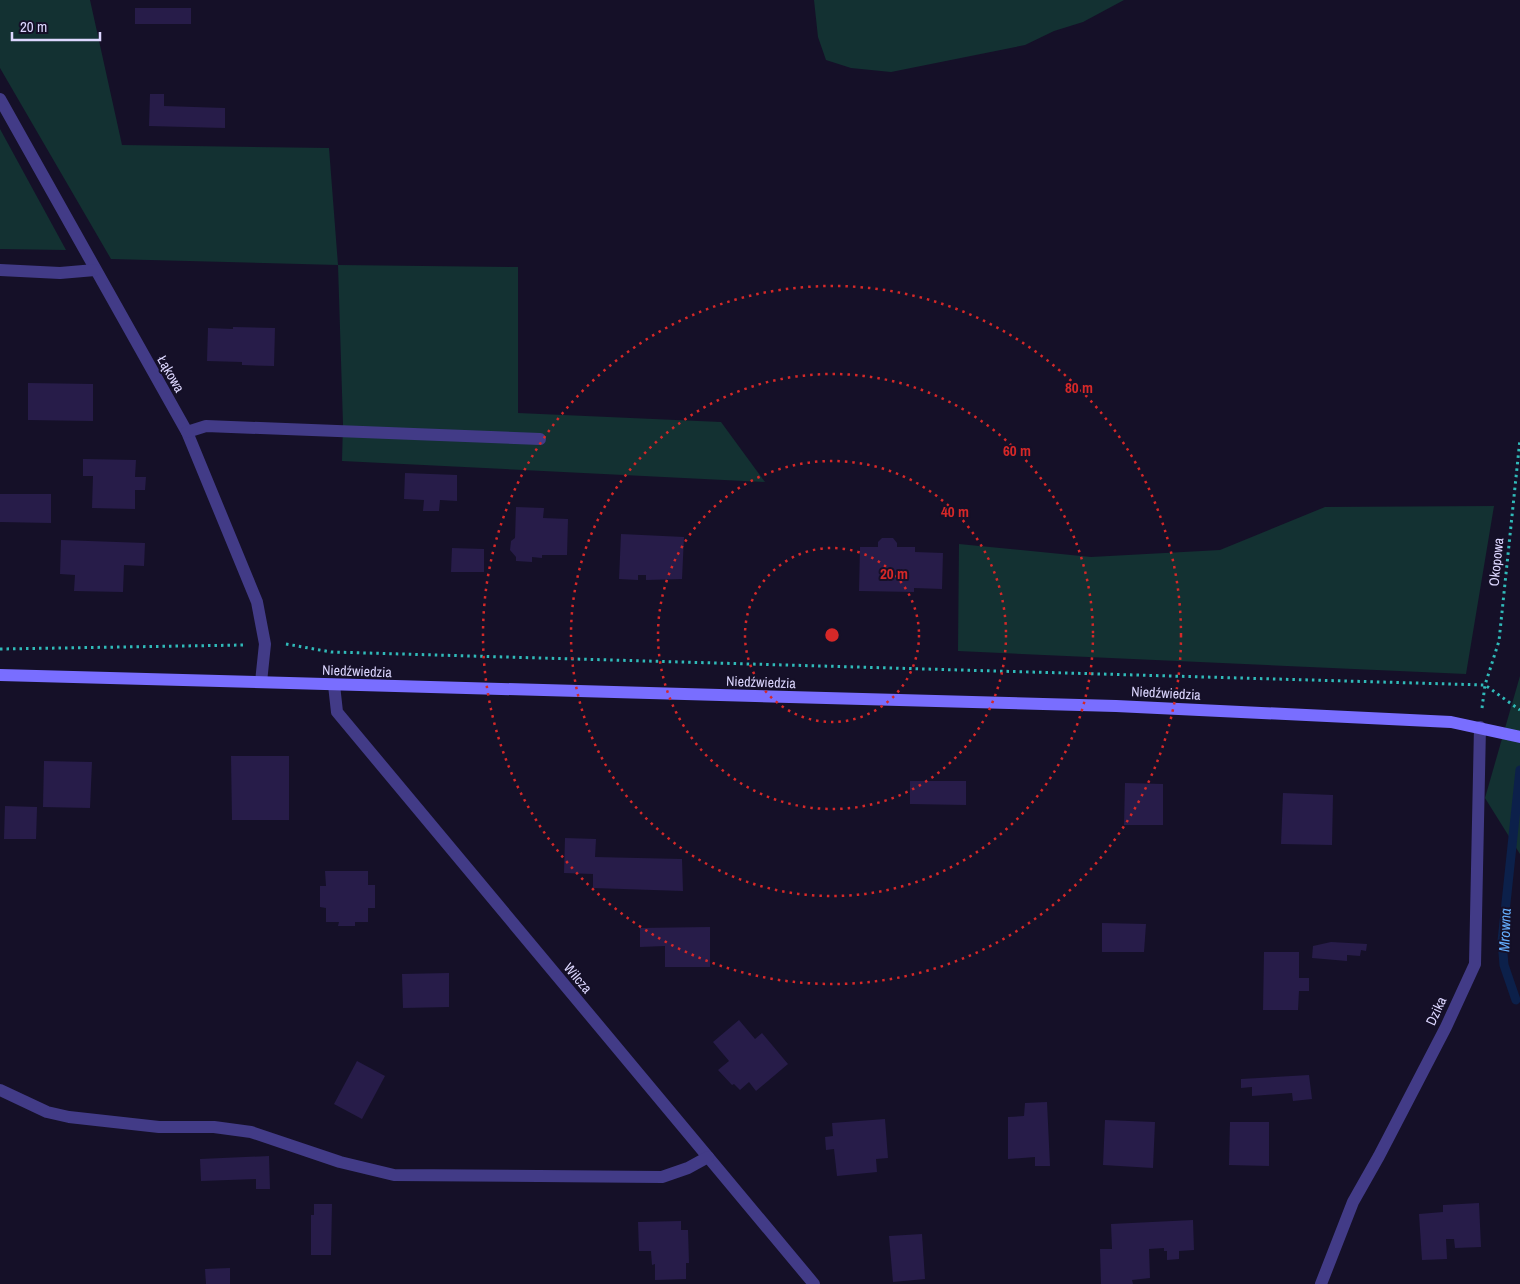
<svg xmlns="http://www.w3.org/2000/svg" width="1520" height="1284" font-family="'Archivo Narrow',sans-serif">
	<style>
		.green { fill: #133132 }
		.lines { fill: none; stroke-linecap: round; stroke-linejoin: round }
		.stream { stroke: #0c204a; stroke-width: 9 }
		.building { fill: #271c49 }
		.path { stroke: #30bab9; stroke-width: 3; stroke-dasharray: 2.5 4; stroke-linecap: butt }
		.street { stroke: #423b87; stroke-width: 12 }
		.secondary { stroke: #796eff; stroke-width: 12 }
		.ring { fill: none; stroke: #d62828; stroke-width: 2.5; stroke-dasharray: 2.5 5 }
		.labels { text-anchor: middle; stroke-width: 4; stroke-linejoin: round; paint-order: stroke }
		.street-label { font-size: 14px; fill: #ddd7ff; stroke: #151028 }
		.water-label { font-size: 15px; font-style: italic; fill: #65afff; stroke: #151028 }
		.centre { fill: #d62828; stroke: #151028; stroke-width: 2.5 }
		.ring-label { font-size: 15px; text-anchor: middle; font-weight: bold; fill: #d62828; stroke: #151028; stroke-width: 4; stroke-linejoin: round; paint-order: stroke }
	</style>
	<rect width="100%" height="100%" fill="#151028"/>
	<!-- green -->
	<g class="green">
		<path d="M0 0H90L122 145 329 148 338 265 518 267V413L721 422 765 482 342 461 343 424 338 265 111 259 0 68Z"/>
		<path d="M814 0H1124L1083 22 1054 31 1025 45 891 72 851 68 826 60 818 37Z"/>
		<path d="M0 129 66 250 0 249Z"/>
		<path d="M1494 506 1466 674 958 651 959 544 1091 557 1220 550 1325 507Z"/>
		<path d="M1520 676V854L1485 798Z"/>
	</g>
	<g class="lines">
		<!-- stream -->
		<path class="stream" d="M1516 1000 1504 965 1502 941 1520 770"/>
	</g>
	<!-- building -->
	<g class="building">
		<rect x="135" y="8" width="56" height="16"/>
		<path d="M150 94H164V106L225 108V128L149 126Z"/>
		<path d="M233 327 275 328 274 366 242 365V362L207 361 208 328 233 329Z"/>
		<path d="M28 383 93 384V421L28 420Z"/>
		<path d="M83 459 136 460 135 477H146L145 490H135V509L92 508 93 476H83Z"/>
		<path d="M405 473 457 475V501L440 500 439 511H423L424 500 404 499Z"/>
		<path d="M0 494H51V523L0 522Z"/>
		<path d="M516 507 544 508 543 518 568 519 567 555H542V558L532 557V562L516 561V557L510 550 511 541 515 538Z"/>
		<path d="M621 534 684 537 682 579 646 580V575H638V580L619 579Z"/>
		<path d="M882 538H893L897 543V547H915V552L943 553 942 589 914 588V592L859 591 860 547H878V542Z"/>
		<path d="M61 540 145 543 144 566 124 565 123 592 74 591 75 575 60 574Z"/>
		<path d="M452 548 484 549V572H451Z"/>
		<path d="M231 756H289V820H232Z"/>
		<path d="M44 761 92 762 90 808 43 807Z"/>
		<path d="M910 781H966V805L910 804Z"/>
		<path d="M1125 783 1163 784V825H1124Z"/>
		<path d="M1283 793 1333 795 1332 845 1281 844Z"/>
		<path d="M5 806 37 807 36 839H4Z"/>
		<path d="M565 838 596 839 595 857 682 859 683 891 593 888V874L564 873Z"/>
		<path d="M325 871H368V885H375V908H368V922H355V926H338L339 922H326V908L320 907V886H326Z"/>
		<path d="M1102 923 1146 924 1144 952H1102Z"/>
		<path d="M710 927V967H665V946L640 947V928Z"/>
		<path d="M1331 942 1367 944 1366 951 1361 950 1360 956 1347 955V961L1312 958 1313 946Z"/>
		<path d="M1264 952H1299V978H1309V991H1299L1298 1010H1263Z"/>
		<path d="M449 973V1007L403 1008 402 974Z"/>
		<path d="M739 1020 755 1039 762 1033 788 1064 756 1091 749 1082 740 1090 734 1084 732 1085 718 1070 729 1061 713 1042Z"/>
		<path d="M357 1061 385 1076 362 1119 334 1104Z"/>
		<path d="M1309 1075 1312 1099 1293 1101 1292 1093 1252 1096V1087L1241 1088V1079Z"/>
		<path d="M1047 1102 1050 1166H1035V1157L1008 1159V1117L1024 1116 1025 1103Z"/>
		<path d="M885 1119 888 1158 876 1159 877 1172 837 1176 834 1149 826 1150 825 1137 833 1136 832 1123Z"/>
		<path d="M1105 1120 1155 1122 1153 1168 1103 1165Z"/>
		<path d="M1230 1122H1269V1166L1229 1165Z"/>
		<path d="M269 1156 270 1189H256V1179L201 1181 200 1159Z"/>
		<path d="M1479 1203 1481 1247 1455 1248 1454 1239H1446L1447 1259 1422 1260 1419 1214 1443 1212V1205Z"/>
		<path d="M314 1204H332L331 1255H311V1215H314Z"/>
		<path d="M1193 1220 1194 1250 1179 1251V1259L1167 1260V1251H1164V1248L1149 1249 1150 1278 1132 1280 1133 1284H1101L1100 1249H1112L1111 1224Z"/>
		<path d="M681 1221V1230H688L689 1263H686V1279L655 1280V1264L652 1265 651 1251H639L638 1222Z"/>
		<path d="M922 1234 925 1279 893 1282 889 1236Z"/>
		<path d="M230 1268V1284H206L205 1269Z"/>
	</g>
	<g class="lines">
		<!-- path -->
		<g class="path">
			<path d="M286 644 331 652 1485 685 1520 710"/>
			<path d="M0 649 244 645"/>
			<path d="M1482 708 1485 685 1499 641 1520 439"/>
		</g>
		<!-- street -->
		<g class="street">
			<path d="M0 99 187 432 257 602 265 644 261 682"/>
			<path d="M0 270 60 273 95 270"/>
			<path d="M187 432 206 426 540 439"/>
			<path d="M334 685 337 712 814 1284"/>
			<path d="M0 1090 47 1112 69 1117 159 1127H214L251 1132 340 1162 394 1175 662 1177 688 1168 708 1157"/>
			<path d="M1321 1284 1353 1202 1379 1156 1446 1027 1475 964 1480 727"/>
		</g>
		<!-- secondary -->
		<path class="secondary" d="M0 675 1116 706 1451 722 1520 737"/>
	</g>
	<!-- distance rings -->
	<g class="ring">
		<circle cx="832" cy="635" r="87"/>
		<circle cx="832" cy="635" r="174"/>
		<circle cx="832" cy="635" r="261"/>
		<circle cx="832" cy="635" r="349"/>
	</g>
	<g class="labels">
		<!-- street labels -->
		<g class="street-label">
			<text transform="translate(171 374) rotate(60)" y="5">Łąkowa</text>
			<text transform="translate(1496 562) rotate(-84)" y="5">Okopowa</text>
			<text transform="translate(357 671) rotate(2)" y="5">Niedźwiedzia</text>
			<text transform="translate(761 682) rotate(2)" y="5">Niedźwiedzia</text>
			<text transform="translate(1166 693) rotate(3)" y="5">Niedźwiedzia</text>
			<text transform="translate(578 978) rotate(50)" y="5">Wilcza</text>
			<text transform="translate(1436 1011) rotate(-65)" y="5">Dzika</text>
		</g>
		<!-- water labels -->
		<g class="water-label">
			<text transform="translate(1505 930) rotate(-88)" y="5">Mrowna</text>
		</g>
	</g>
	<circle cx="832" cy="635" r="8" class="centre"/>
	<g class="ring-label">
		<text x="1079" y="393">80 m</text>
		<text x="1017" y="456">60 m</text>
		<text x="955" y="517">40 m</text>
		<text x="894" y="579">20 m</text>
	</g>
	<!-- scale -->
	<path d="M12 32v8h88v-8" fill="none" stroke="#ddd7ff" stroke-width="2.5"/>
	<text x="20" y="32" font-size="15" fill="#ddd7ff" stroke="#151028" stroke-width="4" paint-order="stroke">20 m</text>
</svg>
